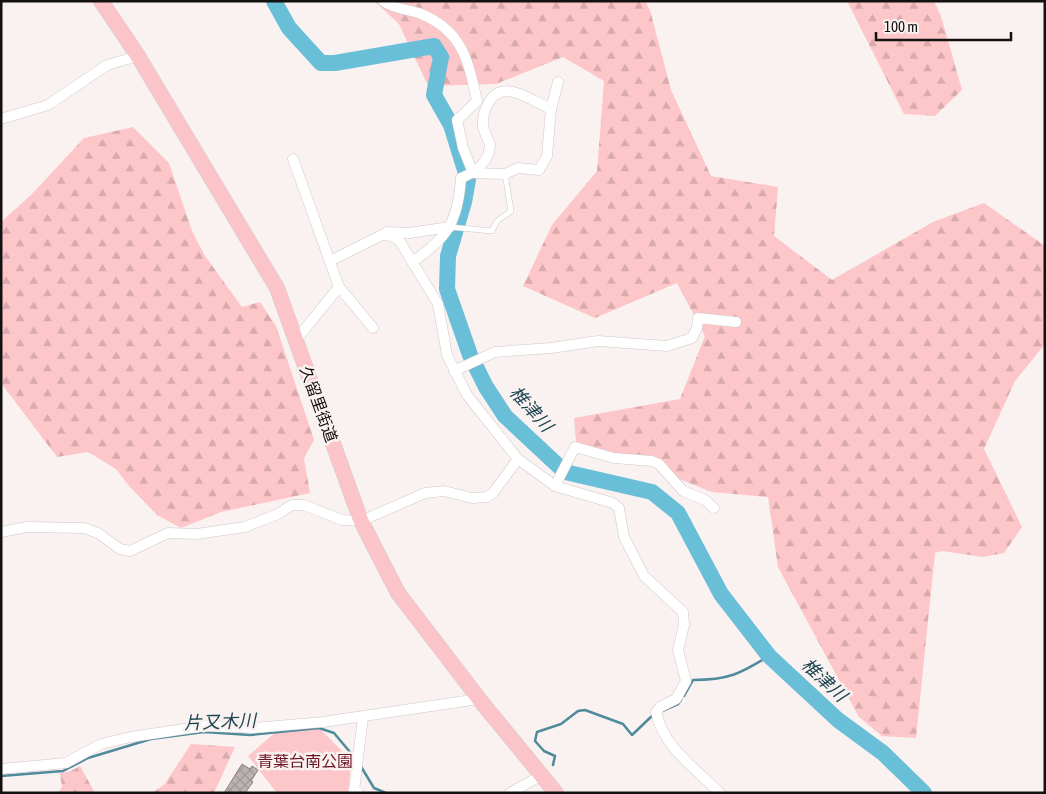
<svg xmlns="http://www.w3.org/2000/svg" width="1046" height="794" font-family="'Asap Condensed','Noto Sans JP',sans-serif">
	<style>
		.forest { fill: url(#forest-firs) }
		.park { fill: #fdc7c9 }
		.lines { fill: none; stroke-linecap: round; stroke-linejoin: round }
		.stream { stroke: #508b9c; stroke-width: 2.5 }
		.river { stroke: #69bfd7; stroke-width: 16 }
		.building { fill: url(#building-cross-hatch); stroke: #898080 }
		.lane-casing { stroke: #d1c7c8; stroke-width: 6 }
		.street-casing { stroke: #d1c7c8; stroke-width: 11 }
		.primary-casing { stroke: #d0cfcf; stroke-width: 16 }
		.lane { stroke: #fff; stroke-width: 5 }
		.street { stroke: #fff; stroke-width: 10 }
		.primary { stroke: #fbc4c8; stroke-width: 15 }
		.labels { text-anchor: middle; stroke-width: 5; stroke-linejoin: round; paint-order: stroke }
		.street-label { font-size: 16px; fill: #141111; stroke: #faf1f1 }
		.park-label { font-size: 16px; fill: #6c1526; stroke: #faf1f1 }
		.water-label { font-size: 18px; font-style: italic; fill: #1e4651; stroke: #faf1f1 }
	</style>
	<defs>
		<pattern id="forest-firs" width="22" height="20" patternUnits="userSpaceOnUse" patternTransform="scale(1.25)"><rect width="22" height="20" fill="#fdc7c9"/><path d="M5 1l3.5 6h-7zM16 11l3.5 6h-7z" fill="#d8aaac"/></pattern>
		<pattern id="building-cross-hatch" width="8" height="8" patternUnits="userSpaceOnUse" patternTransform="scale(1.25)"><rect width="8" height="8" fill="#bbb2b2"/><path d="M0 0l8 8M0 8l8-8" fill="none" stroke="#a09898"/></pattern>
	</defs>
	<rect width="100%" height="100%" fill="#faf1f1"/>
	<!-- forest -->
	<g class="forest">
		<path d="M374 1H645L650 10 671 90 711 176 778 187 774 236 832 280 933 222 984 203 1045 246V344L1015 381 984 449 1022 527 1004 553 983 557 942 551 935 553 916 738 882 736 859 717 778 567 768 497 712 492 679 479 662 461 609 455 576 442 574 418 680 399 705 336 677 283 595 318 523 286 552 225 597 171 604 81 563 57 496 84 428 86 399 24Z"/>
		<path d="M847 1H934L941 16 962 90 935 116 904 114Z"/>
		<path d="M133 127 169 163 192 231 205 256 242 307 260 302 276 326 314 440 304 458 310 493 221 512 181 528 157 515 129 486 116 469 88 452 57 457 1 383V222L31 195 84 138Z"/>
		<path d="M191 744 235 747 214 793H151L164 785Z"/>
		<path d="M80 766 95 793H58L62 787 60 773 71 771Z"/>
	</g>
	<!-- park -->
	<path class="park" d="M319 728 351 760 348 793H277L248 756 276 732Z"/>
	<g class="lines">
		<!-- stream -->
		<g class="stream">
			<path d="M684 696 693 680C728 680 740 674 769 656"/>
			<path d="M660 712 678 704 681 700"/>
			<path d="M360 765 374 788 386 793"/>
			<path d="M553 765 555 756 544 751 535 741 537 732 561 724 578 711 585 710 623 724 632 735 653 715"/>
			<path d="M1 776 63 771 88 758 151 739 204 732 250 735 319 728 334 733 355 758"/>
		</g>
		<!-- river -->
		<path class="river" d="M274 1 289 28 321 63H335L434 46 441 57 434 95 451 125 468 180 464 202 448 256 447 289 470 355 486 387 505 416 565 472 652 492 678 513 721 594 769 656 838 720 883 753 924 793"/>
	</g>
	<!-- building -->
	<path class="building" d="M242 764 250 769 252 766 258 770 251 781 253 782 245 793H224Z"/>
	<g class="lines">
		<defs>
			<path id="lane" d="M450 227 492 231 497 221 511 211 505 174"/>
			<g id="street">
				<path d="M383 1C394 9 406 9 419 13 462 30 468 59 477 101L457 120 463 148 473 173 505 174 518 168 539 170 547 156 551 109 558 82"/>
				<path d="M1 119 48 105 107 65 138 56"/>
				<path d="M293 159 339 287 373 328"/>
				<path d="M387 232 409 233 450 227"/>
				<path d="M330 261 382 235 391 236 399 240 438 304 447 355 467 395 518 459 555 486 613 503 619 508 624 537 644 576 683 612 684 625 678 650 686 681 676 699 660 707 656 712C663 747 696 769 720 793"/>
				<path d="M412 262C448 238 458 221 461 178 476 172 490 161 490 144 483 130 480 123 486 108 499 75 528 99 551 109"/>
				<path d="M296 340 339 287"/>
				<path d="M454 371 495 352 551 348 598 341 667 346 692 338 697 328 698 318 736 322"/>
				<path d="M555 486 575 447 614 458 652 461 659 464 683 491 705 500 714 508"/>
				<path d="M1 532 27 527 84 528 98 533 120 549 130 551 168 533 197 534 245 527 278 514 292 505H304L342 520 361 521 425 493 444 491 472 498 487 497 493 493 518 459"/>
				<path d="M1 769 66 763 101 744 131 737 204 726 254 728 323 722 479 699"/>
				<path d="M359 793 354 791 363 717"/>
				<path d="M510 793 542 775"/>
			</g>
			<path id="primary" d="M101 1 138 56 277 288 361 521 398 593 483 704 556 793"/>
		</defs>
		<!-- lane casing -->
		<use href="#lane" class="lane-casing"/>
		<!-- street casing -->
		<use href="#street" class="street-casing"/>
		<!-- primary casing -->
		<use href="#primary" class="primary-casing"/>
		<!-- lane -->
		<use href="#lane" class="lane"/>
		<!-- street -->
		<use href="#street" class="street"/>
		<!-- primary -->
		<use href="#primary" class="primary"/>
	</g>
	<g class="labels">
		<!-- street labels -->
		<g class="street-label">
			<text transform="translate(319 404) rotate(70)" y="6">久留里街道</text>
		</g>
		<!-- park labels -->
		<g class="park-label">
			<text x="305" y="767">青葉台南公園</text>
		</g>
		<!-- water labels -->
		<g class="water-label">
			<text transform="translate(531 409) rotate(48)" y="6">椎津川</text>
			<text transform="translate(824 680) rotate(43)" y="6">椎津川</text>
			<text transform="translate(220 722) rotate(-2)" y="6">片又木川</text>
		</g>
	</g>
	<!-- border -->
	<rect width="1046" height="794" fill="none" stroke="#141111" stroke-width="5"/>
	<!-- scale -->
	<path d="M876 32v8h135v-8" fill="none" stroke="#141111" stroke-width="2.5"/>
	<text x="884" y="32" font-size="15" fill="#141111" stroke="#faf1f1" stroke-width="4" paint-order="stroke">100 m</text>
</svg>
